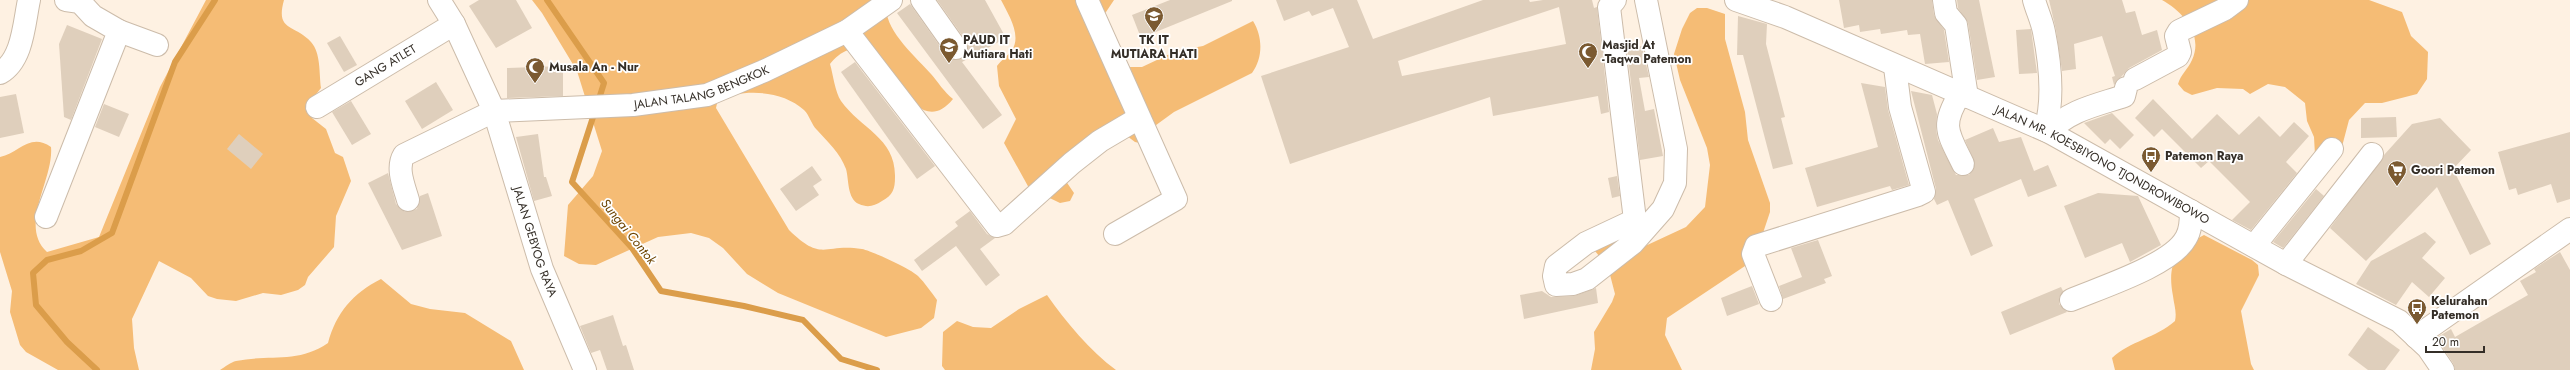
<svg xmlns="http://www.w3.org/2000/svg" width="2570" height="370" font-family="Jost,sans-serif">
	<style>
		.green { fill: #f5bc75 }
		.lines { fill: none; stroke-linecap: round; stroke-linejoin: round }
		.stream { stroke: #db9d4a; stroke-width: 6 }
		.building { fill: #dfcfbc; fill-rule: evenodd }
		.minor-casing { stroke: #ccbcaa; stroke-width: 24 }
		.major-casing { stroke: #ccbcaa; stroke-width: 24 }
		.minor { stroke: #fff; stroke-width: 22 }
		.major { stroke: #fff; stroke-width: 22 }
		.labels { text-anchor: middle; stroke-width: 3.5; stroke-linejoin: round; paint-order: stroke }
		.poi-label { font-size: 12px; font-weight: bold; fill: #342e27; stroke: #fff; text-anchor: start }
		.street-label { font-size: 12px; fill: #342e27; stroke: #fff }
		.water-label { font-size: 13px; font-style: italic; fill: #6d4400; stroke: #fff }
	</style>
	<rect width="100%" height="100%" fill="#fef1e2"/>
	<!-- green -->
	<g class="green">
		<path d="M206 0H284C275 32 295 24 311 42 321 53 319 73 321 88L310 102 309 110 312 118 326 129 335 153 343 157 351 181 336 216 334 247 308 277 305 285 298 290 281 295 263 293 236 301 217 299 208 296 191 278 159 261 132 319 134 348 139 370H58L26 352 20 345 10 312 12 291 0 252V157C19 153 30 132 51 147 54 180 18 225 47 252L99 237 160 87Z"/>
		<path d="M532 0H888C878 25 916 57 931 74 938 82 944 92 953 99 922 137 898 80 883 60 879 55 874 51 869 47 853 47 841 50 830 64 833 74 835 92 841 101 861 129 896 138 895 177 895 189 893 195 882 201 874 206 868 208 859 204 847 199 849 179 846 169 840 153 828 142 817 130 811 124 810 116 804 110 782 90 745 89 718 99L716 108 789 230C823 263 823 243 862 249 872 251 911 269 918 276 925 283 931 292 937 300L934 318 921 328 886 337 778 293 747 274 723 248 709 238 691 233 658 237 596 265 579 264 564 256 568 205 593 176 602 151 577 71 542 13Z"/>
		<path d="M1001 0H1114L1104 15 1123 67H1142L1176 51 1203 46 1253 21C1263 37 1263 58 1252 73L1174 112 1152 128 1144 144 1135 142 1127 136 1059 171 1074 193 1070 201 1060 203 1029 188 1004 143 1016 119 999 86 997 66C1001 60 1007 57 1012 50 1022 35 1008 14 1001 0Z"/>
		<path d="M2162 0H2369L2402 12 2411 36 2428 52 2427 79 2417 94 2382 103H2365L2349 120 2340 154 2315 155 2314 137 2307 121 2305 103 2285 87 2268 84 2250 94 2243 89 2217 88 2192 95 2184 91 2178 84C2181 74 2188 69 2192 60 2204 34 2182 11 2162 0Z"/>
		<path d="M1697 8H1707L1725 14V39L1745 112 1748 140 1770 203V212L1754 260 1667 318 1665 335 1682 370H1591L1595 349 1594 332 1612 302 1615 294 1608 267 1591 246 1594 229 1634 246 1643 247 1686 227 1705 207 1710 165 1707 148 1680 80 1674 54 1682 29 1690 13Z"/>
		<path d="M2204 235 2252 260 2258 265 2259 275 2241 311 2251 364 2254 370H2115L2112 358C2130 341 2156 338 2175 321 2177 312 2174 305 2173 296 2167 264 2175 250 2204 235Z"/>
		<path d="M381 279 411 304 430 309 465 313 511 341 524 370H220C225 367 231 362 236 361 269 354 298 364 328 343 336 313 353 293 381 279Z"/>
		<path d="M1047 295C1066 322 1090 351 1116 370H945L942 366 943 332 957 321 973 327 991 328 1019 309Z"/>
	</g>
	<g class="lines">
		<!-- stream -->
		<g class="stream">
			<path d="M547 0 604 83 598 102"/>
			<path d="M595 111 572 182 632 248 661 291 744 306 803 320 841 359 877 370"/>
			<path d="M97 370 67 342 36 305 33 273 47 260 81 251 112 233 175 62 215 0"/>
		</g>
	</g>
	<!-- building -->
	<g class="building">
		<path d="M479 0H516L532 28 496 48 469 6Z"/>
		<path d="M937 0H985L1006 38 962 62 1002 115 983 129 897 13 910 4 946 55 951 59 963 58 967 53 966 41Z"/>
		<path d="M1170 0H1232V1L1141 38 1132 15Z"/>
		<path d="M1276 0H1357L1373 39 1483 0H1529L1530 2 1543 0H1592L1594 8 1597 7 1609 112 1601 114 1598 96 1493 116 1490 97 1290 164 1261 76 1349 47 1333 8 1312 16 1309 11 1284 21ZM1559 7 1566 44 1402 76 1398 61Z"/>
		<path d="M1839 0H1932L1934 15 1944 30 1949 62 1925 64 1920 34 1908 35 1907 30 1881 34 1880 29 1860 32 1859 25 1844 28Z"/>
		<path d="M1957 0H1979L1995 77 1977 80 1968 23 1958 8Z"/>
		<path d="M2049 0H2122L2126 13 2135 11 2142 35 2157 30 2162 50 2129 68 2114 85 2112 77 2115 76 2102 36 2074 44 2076 69 2062 71 2056 30Z"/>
		<path d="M1738 16 1767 24 1766 44 1785 117 1781 118 1793 164 1773 169 1743 55H1737Z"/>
		<path d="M67 25 102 39 71 120 64 117 59 44Z"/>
		<path d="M2031 29 2037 73 2019 74 2016 30Z"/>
		<path d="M340 36 357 65 344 72 327 43Z"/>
		<path d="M1642 46 1649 77 1639 78 1645 111 1654 109 1663 156 1640 160 1627 49Z"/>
		<path d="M855 62 935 166 917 179 841 72Z"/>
		<path d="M563 66V96L507 98V68Z"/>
		<path d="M436 82 453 110 422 129 405 101Z"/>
		<path d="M1861 83 1885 87 1888 110 1909 185 1892 190 1890 186 1817 207 1805 168 1878 147Z"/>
		<path d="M1911 91 1932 95 1937 114 1936 130 1938 140 1956 175H1969L1975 165 1965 140 1993 128 1999 142 2021 137 2034 171 2048 165 2057 186 2028 197 2021 179 1974 199 1993 246 1971 256 1948 200 1937 205 1934 199 1936 189Z"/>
		<path d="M16 94 24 133 0 138V97Z"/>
		<path d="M2153 99 2192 139 2217 114 2239 135 2259 116 2280 137 2294 122 2309 136 2286 162 2297 173 2251 230 2232 220 2250 202 2209 161 2201 168 2162 129 2154 137 2135 118Z"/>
		<path d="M351 101 371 134 352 145 332 112Z"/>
		<path d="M104 104 129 114 119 137 95 127Z"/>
		<path d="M2112 113 2134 135 2120 149 2110 139 2105 144 2084 123Z"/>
		<path d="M2396 117 2397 137 2361 138V118Z"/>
		<path d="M2440 118 2471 150 2453 169 2491 244 2470 255 2437 187 2366 261 2330 228 2384 155 2412 124Z"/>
		<path d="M2570 132V199L2557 203 2551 184 2518 195 2516 188 2509 190 2498 152Z"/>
		<path d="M239 134 263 154 251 169 227 149Z"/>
		<path d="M538 134 544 177H546L552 196 534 201 516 137Z"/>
		<path d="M812 166 822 180 813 186 819 195 796 211 780 189Z"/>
		<path d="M388 173 396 204 405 212 417 209 420 196 428 193 442 236 402 250 368 183Z"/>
		<path d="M1617 176 1620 196 1612 198 1608 178Z"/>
		<path d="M2316 189 2324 196 2283 248 2273 242Z"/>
		<path d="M2098 193 2138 196 2161 245 2130 262 2122 243 2085 258 2064 206Z"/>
		<path d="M970 211 987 234 995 238 980 249 1000 275 986 286 956 246 922 271 914 260 958 226 955 222Z"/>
		<path d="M2425 232 2436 242 2422 258 2445 278 2429 297 2412 282 2396 305 2356 284 2371 261Z"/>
		<path d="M1818 240 1832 276 1824 279 1826 283 1783 299 1779 286 1802 277 1791 248Z"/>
		<path d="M2560 252 2570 270V370H2455L2453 363 2436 338 2451 329 2455 337 2528 295 2520 281 2536 272 2534 269Z"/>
		<path d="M1752 286 1759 304 1727 316 1721 298Z"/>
		<path d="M2061 287 2063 291 2059 298V304L2067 312 2010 335 2001 312Z"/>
		<path d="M1596 288 1598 303 1524 319 1520 295 1542 291 1551 297 1574 296Z"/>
		<path d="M613 315 623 346 626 345 634 370H607L600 350 591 353 580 326Z"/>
		<path d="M2368 327 2400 350 2385 370H2368L2348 355Z"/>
	</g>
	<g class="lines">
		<defs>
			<g id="minor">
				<path id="s1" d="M439 0 454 24 494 111 542 269 585 370"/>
				<path d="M922 0 956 48"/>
				<path d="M1087 0 1176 199 1115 234"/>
				<path d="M1615 0 1609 7 1635 220 1586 243 1556 266 1554 276 1556 285 1573 284 1587 279 1633 243 1663 209 1675 183 1676 149 1646 0"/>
				<path d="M1944 0 1946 13 1956 25 1967 97"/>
				<path d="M2034 0C2037 11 2042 21 2044 32 2050 62 2054 101 2045 130"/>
				<path d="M119 31 157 45"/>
				<path d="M847 31 997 226 1004 224 1072 163 1100 141 1139 118"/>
				<path d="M0 73C23 60 24 23 29 0"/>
				<path d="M2135 79 2178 56 2180 52 2176 36 2179 31 2225 9 2237 0"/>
				<path d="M1960 94C1940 126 1948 133 1963 164"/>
				<path id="s2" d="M317 107 454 24"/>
				<path d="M2049 132C2069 110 2097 105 2124 96L2126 88"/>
				<path id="s3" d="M408 200C404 186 396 168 404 155L494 111 633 105 707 95 764 71 847 31 891 0"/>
				<path d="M46 217 119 31 93 16 80 2 66 0"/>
				<path d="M2254 246 2332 149"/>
				<path d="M2286 264 2372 154"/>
				<path d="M1771 300 1753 254 1756 246 1918 195 1924 192 1900 107 1895 67"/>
				<path d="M2071 300C2099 288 2172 265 2186 238 2191 230 2191 220 2191 211"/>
				<path d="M2416 337 2570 229"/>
			</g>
			<g id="major">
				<path id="s4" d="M1736 0 1785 17 2049 132 2286 264 2399 321 2428 348 2443 370"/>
			</g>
		</defs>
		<!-- minor casing -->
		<use href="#minor" class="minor-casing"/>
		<!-- major casing -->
		<use href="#major" class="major-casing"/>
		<!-- minor -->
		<use href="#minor" class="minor"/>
		<!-- major -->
		<use href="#major" class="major"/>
	</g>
	<!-- icons -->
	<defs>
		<symbol id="school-pin" viewBox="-11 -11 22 30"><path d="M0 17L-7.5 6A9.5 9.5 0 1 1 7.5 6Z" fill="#7b5a31" stroke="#fff"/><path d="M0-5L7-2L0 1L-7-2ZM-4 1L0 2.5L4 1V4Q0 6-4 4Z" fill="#fff"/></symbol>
		<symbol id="mosque-pin" viewBox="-11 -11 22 30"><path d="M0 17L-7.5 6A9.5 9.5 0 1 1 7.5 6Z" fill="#7b5a31" stroke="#fff"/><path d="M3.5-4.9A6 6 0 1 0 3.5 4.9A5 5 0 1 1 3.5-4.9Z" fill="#fff"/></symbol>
		<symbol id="bus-pin" viewBox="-11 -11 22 30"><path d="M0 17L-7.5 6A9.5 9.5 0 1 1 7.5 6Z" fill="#7b5a31" stroke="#fff"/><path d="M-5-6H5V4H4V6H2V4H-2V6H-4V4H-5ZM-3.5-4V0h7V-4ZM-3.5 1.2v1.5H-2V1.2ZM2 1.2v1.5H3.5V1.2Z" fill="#fff"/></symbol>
		<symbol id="supermarket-pin" viewBox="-11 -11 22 30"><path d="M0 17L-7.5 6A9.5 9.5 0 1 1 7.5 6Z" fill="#7b5a31" stroke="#fff"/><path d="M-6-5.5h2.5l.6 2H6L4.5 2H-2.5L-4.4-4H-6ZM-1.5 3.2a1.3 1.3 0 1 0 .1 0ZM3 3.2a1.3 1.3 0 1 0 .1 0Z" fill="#fff"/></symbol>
	</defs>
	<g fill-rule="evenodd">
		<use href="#school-pin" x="1143" y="5" width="22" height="30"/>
		<use href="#school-pin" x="938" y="36" width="22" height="30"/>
		<use href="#mosque-pin" x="1577" y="41" width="22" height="30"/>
		<use href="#mosque-pin" x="524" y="56" width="22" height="30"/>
		<use href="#bus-pin" x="2140" y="145" width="22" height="30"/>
		<use href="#supermarket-pin" x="2386" y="159" width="22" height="30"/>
		<use href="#bus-pin" x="2406" y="297" width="22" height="30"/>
	</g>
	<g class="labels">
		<!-- poi labels -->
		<g class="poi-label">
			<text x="963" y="44">PAUD IT<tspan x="963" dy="14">Mutiara Hati</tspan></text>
			<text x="1154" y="44" text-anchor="middle">TK IT<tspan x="1154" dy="14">MUTIARA HATI</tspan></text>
			<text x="1602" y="49">Masjid At<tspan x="1602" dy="14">-Taqwa Patemon</tspan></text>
			<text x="549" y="71">Musala An - Nur</text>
			<text x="2165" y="160">Patemon Raya</text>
			<text x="2411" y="174">Goori Patemon</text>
			<text x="2431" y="305">Kelurahan<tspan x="2431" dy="14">Patemon</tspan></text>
		</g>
		<!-- street labels -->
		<g class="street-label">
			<text dy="4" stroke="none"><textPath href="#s2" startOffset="80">GANG ATLET</textPath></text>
			<text dy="4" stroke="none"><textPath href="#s3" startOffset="357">JALAN TALANG BENGKOK</textPath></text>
			<text dy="4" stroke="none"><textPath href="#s4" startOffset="402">JALAN MR. KOESBIYONO TJONDROWIBOWO</textPath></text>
			<text dy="4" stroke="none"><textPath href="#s1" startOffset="261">JALAN GEBYOG RAYA</textPath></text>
		</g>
		<!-- water labels -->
		<g class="water-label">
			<text transform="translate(629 231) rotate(51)" y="5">Sungai Contok</text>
		</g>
	</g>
	<!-- scale -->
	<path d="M2426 346v6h58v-6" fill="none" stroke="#342e27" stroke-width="2"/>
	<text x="2432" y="346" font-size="12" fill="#342e27" stroke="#ffffff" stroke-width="3" paint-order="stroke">20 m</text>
</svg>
